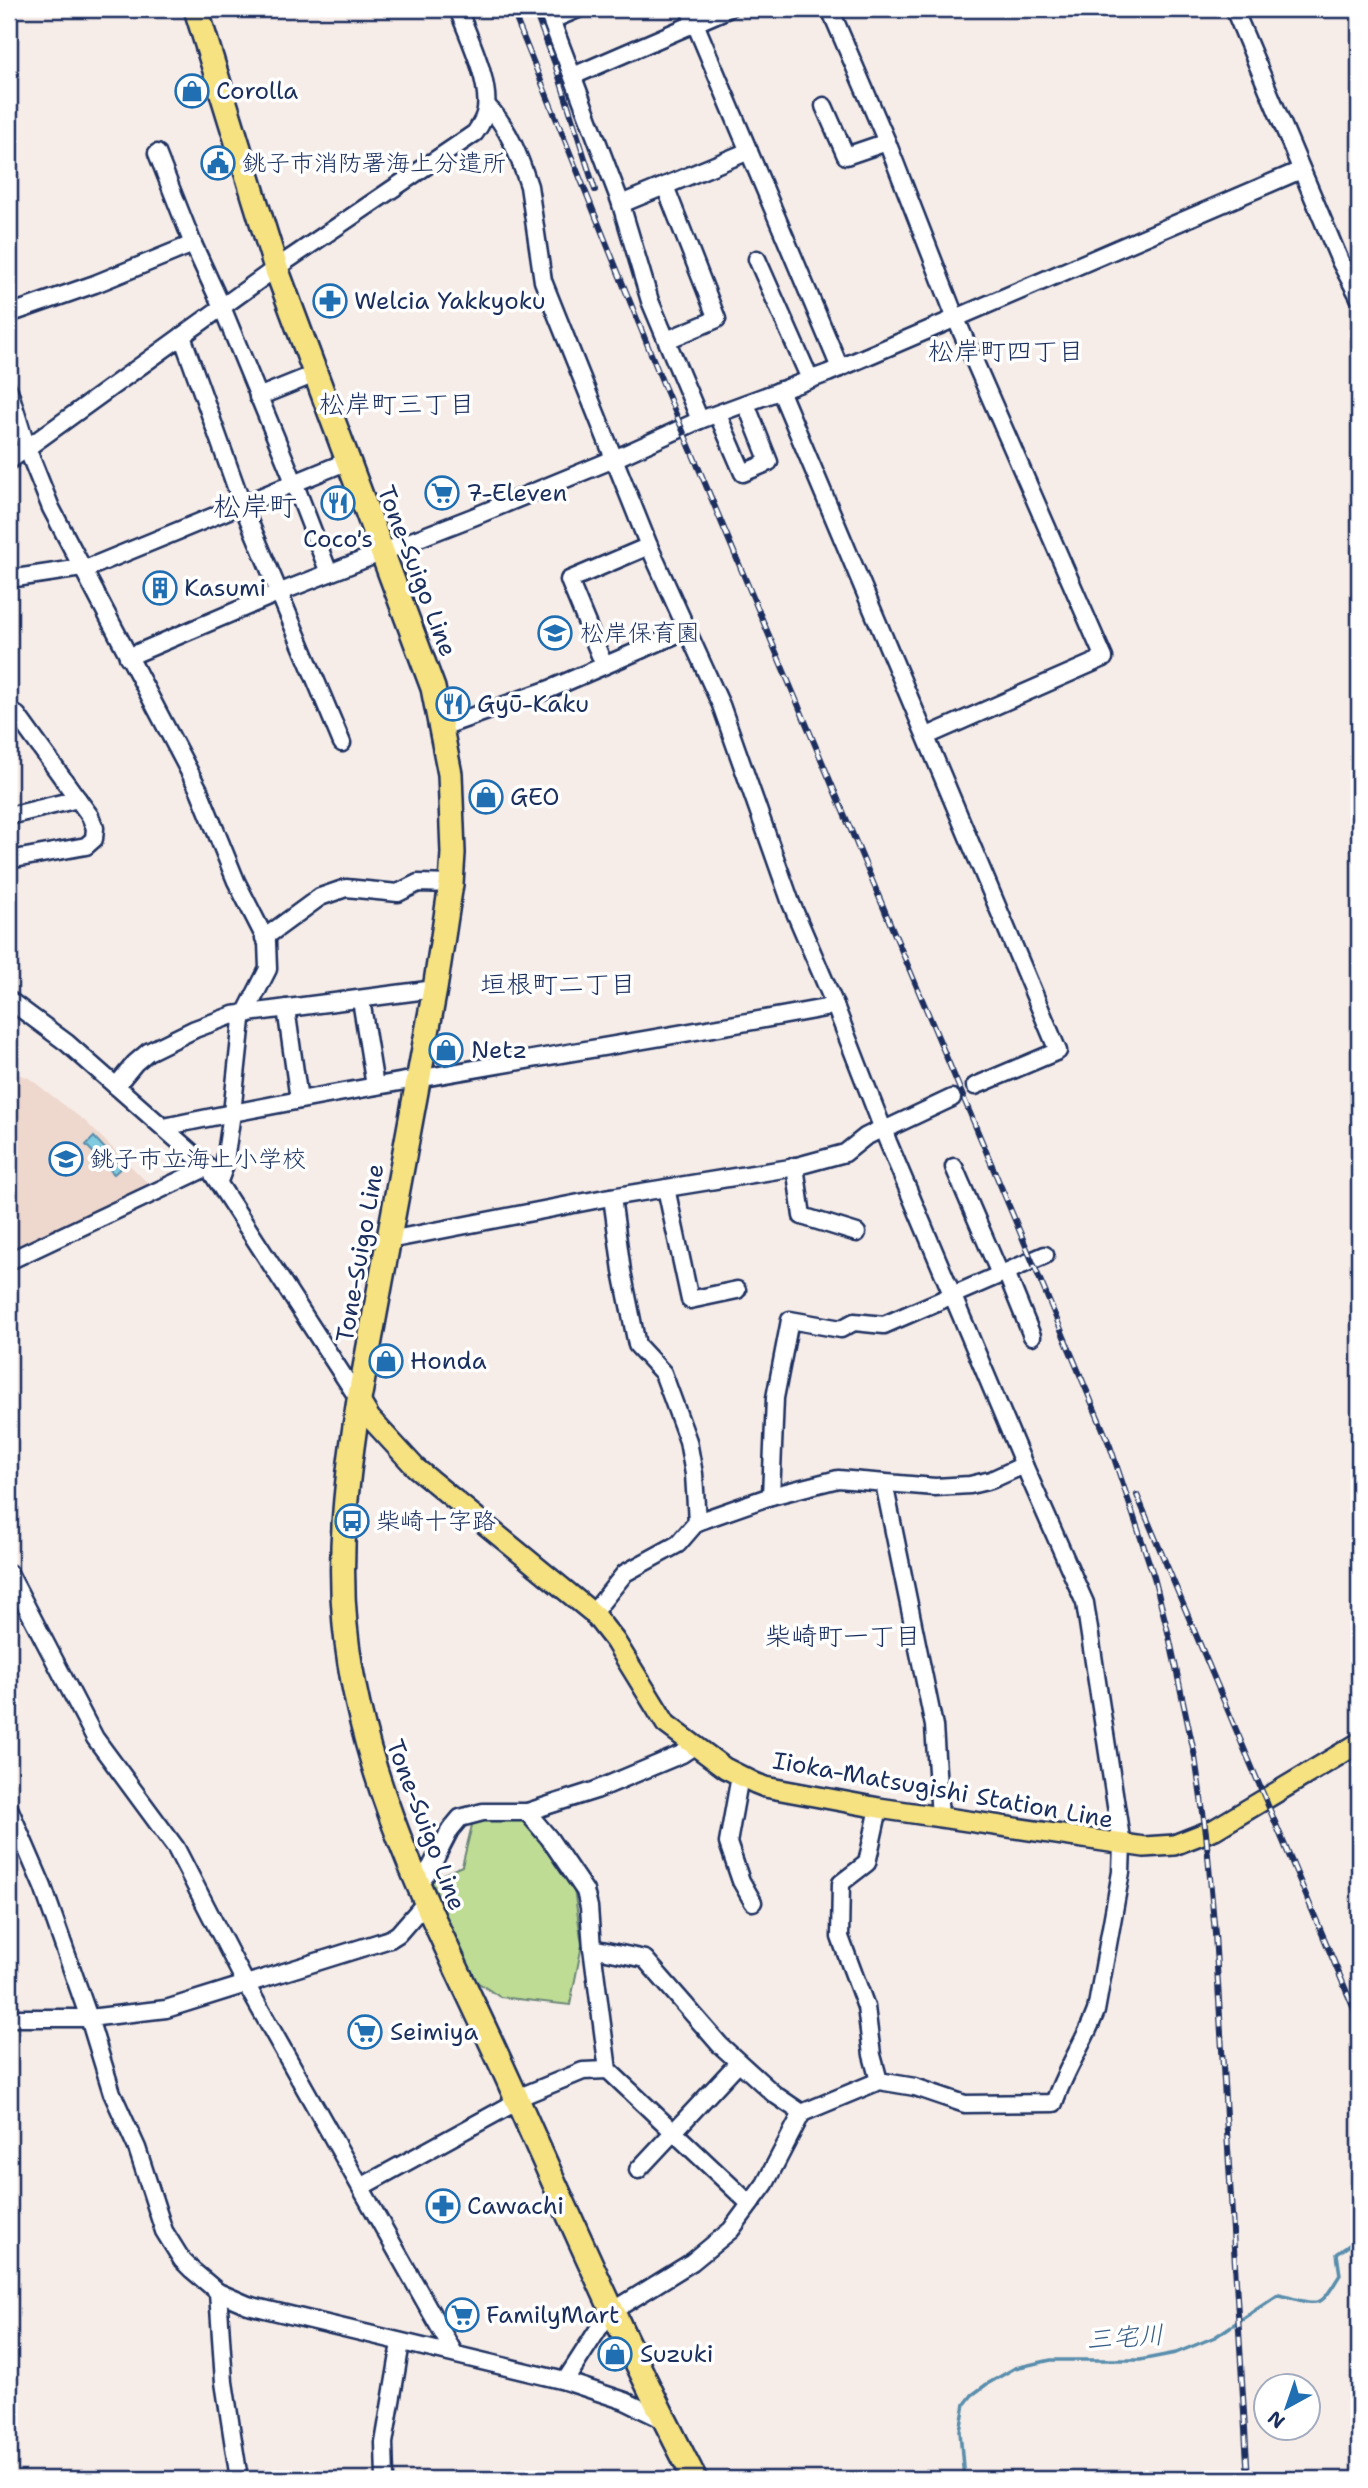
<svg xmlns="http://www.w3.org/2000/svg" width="1368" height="2488" font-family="'Shantell Sans','Klee One',sans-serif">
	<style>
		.built { fill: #eed7cd }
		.green { fill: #bedc94; stroke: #6c8679; stroke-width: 2 }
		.water { fill: #80cbe0; stroke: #588dac; stroke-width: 2 }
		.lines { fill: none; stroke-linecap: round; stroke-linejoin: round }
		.stream { stroke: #588dac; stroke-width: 3.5 }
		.minor-casing { stroke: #1b2f5e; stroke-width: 21 }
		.major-casing { stroke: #1b2f5e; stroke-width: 24 }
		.highway-casing { stroke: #1b2f5e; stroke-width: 28 }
		.minor { stroke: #fff; stroke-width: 16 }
		.major { stroke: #f7e281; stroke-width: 19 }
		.highway { stroke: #f7e281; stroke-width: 23 }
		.rail-casing { stroke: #1b2f5e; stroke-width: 6 }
		.rail { stroke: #fff; stroke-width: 3.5; stroke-dasharray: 10; stroke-linecap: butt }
		.labels { text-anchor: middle; stroke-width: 7; stroke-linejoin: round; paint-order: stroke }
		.poi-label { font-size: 24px; fill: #1b2f5e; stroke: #fff; text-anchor: start }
		.street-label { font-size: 24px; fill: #1b2f5e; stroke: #fff }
		.neighbourhood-label { font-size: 26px; fill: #1b2f5e; stroke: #fff }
		.water-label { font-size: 26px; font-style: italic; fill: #395e85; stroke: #fff }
		.quarter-label { font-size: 28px; fill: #1b2f5e; stroke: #fff }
	</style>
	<rect width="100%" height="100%" fill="#f7ede8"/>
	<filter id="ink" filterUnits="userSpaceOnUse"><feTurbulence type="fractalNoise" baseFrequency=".0143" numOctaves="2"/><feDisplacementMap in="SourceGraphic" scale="14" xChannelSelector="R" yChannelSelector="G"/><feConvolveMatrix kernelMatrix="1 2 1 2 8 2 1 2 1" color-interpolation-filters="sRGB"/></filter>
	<g filter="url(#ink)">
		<!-- built -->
		<path class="built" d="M9 1071 29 1078 86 1122 153 1188 9 1257Z"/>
		<!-- green -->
		<path class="green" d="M524 1817 573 1882 582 1945 570 2005 500 1997 468 1976 427 1881 462 1866 473 1821Z"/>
		<!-- water -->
		<path class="water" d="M94 1137 122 1167 114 1174 86 1145Z"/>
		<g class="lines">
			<!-- stream -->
			<path class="stream" d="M964 2479 960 2431 965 2404 972 2395 987 2384 1015 2368 1051 2360H1140L1176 2353 1215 2337 1278 2295C1291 2296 1313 2308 1323 2299 1330 2293 1335 2282 1340 2275L1337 2254 1359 2238"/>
			<defs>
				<g id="minor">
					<path d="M547 9 620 201 650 301 700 420"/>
					<path d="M689 9 840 368"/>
					<path d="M830 9 887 142 956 319 1104 658 927 736"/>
					<path d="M1234 9 1340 261 1359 297"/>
					<path d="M552 20 578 9"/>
					<path d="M573 76 728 9"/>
					<path d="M487 106C508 125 520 159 529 186L543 281 649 546 721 705 791 903 834 1003 888 1142 1024 1465 1085 1603 1122 1845 1121 1872 1096 2011C1084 2043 1065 2070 1054 2103L965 2104 915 2087 879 2081 872 2055 866 2007 840 1937 841 1883 867 1863 879 1808"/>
					<path d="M824 106 846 156 887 142"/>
					<path d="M157 153 193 244 222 307 294 482 329 573"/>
					<path d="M665 186 717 319 667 340"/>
					<path d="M621 204 749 151"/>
					<path d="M757 259 810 379"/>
					<path d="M9 314 95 284 193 244"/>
					<path d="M182 336 242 504 342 743"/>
					<path d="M9 390 27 448 51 508 199 790 236 881 267 942 268 969 242 1020 232 1113 224 1168 219 1181"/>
					<path d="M780 390 1058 1051 975 1086"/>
					<path d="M258 397 315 374"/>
					<path d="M718 415 743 473 769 462 746 404"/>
					<path d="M9 461 276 268 475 133C480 126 485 118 486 109 490 80 468 36 458 9"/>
					<path d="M83 570 348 461"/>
					<path d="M9 579 82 568"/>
					<path d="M128 657 278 593 473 517 614 459 700 420 828 373 1301 170"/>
					<path d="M604 665 569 580 649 546"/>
					<path d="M442 727 550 689 687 630"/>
					<path d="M9 816 78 799"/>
					<path d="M9 860 86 846 94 839 95 828 90 816 17 715"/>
					<path d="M264 938 320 897 346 888 398 893 418 883 451 884"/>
					<path d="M9 1000 67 1043 208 1167 359 1400"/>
					<path d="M361 1000 375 1086"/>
					<path d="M286 1008 299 1100"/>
					<path d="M116 1086 135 1063 148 1052 195 1029 233 1015 435 989"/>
					<path d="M164 1127C383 1081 604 1049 825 1008L834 1003"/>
					<path d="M884 1130 952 1098"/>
					<path d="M795 1166 802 1216 857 1233"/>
					<path d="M954 1167 1000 1274"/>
					<path d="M666 1188 690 1300 737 1290"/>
					<path d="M612 1197 622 1271 637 1345 663 1373 688 1441 694 1474 697 1522"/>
					<path d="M389 1240 605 1198 790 1168 845 1153 865 1137 883 1128"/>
					<path d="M9 1261 208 1167"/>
					<path d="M1006 1272 1032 1336"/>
					<path d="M884 1483 934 1726 940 1817"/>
					<path d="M771 1496 775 1398 790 1320 841 1329 854 1322 884 1325 1045 1255"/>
					<path d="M9 1573 95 1738 176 1848 246 1984 454 2353"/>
					<path d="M593 1613 625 1573 678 1544 697 1522 771 1496 838 1479 935 1487 970 1485 991 1480 1024 1465"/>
					<path d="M740 1776 728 1843 741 1881 753 1902"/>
					<path d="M9 1808 43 1887 89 2018 112 2093 137 2148 164 2231 182 2260 192 2270 218 2292 248 2305 565 2381 625 2401 664 2420"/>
					<path d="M527 1812 549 1838 585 1891 589 1907 592 1948 608 2070 750 2204"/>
					<path d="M418 1885 431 1867 450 1830 460 1818 483 1812H527L596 1790 682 1754 694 1746"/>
					<path d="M592 1948 645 1959 720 2045 774 2094 802 2113"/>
					<path d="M9 2018H89L166 2009 390 1939 398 1934 425 1903"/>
					<path d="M638 2170 738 2063"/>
					<path d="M361 2187 507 2107 522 2096 583 2071 608 2070"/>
					<path d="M218 2292 224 2382 239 2479"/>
					<path d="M565 2381 608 2314 692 2262 731 2230 765 2184 802 2113 879 2081"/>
					<path d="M385 2479 384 2443 401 2343"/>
				</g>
				<path id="major" d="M359 1400 370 1418 416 1468 593 1613 615 1641 666 1724 725 1768 755 1783 765 1787 879 1808 1144 1847 1174 1845 1215 1829 1359 1743"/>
				<path id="highway" d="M196 9 276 268 433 688 450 774 453 853 451 884 435 989 359 1400C347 1475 338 1550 345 1625 361 1792 444 1936 511 2086 570 2218 628 2351 695 2479"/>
			</defs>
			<!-- minor casing -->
			<use href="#minor" class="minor-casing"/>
			<!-- major casing -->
			<use href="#major" class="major-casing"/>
			<!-- highway casing -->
			<use href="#highway" class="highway-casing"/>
			<!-- minor -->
			<use href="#minor" class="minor"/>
			<!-- major -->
			<use href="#major" class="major"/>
			<!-- highway -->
			<use href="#highway" class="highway"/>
			<defs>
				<g id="rail">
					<path d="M512 9 662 381 1110 1446 1154 1577 1169 1636 1195 1757 1206 1833 1215 1934 1248 2479"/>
					<path d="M534 9 555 64 595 190"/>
					<path d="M1137 1495 1359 2021"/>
				</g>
			</defs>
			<!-- rail casing -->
			<use href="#rail" class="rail-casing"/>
			<!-- rail -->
			<use href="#rail" class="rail"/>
		</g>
	</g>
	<!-- icons -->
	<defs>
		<symbol id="shop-ring" viewBox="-11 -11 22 22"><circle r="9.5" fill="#fff" stroke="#1f6fb2" stroke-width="1.5"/><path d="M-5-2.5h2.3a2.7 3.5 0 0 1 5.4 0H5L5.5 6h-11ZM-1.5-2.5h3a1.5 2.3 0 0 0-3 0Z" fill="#1f6fb2"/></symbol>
		<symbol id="civic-ring" viewBox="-11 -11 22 22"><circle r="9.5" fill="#fff" stroke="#1f6fb2" stroke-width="1.5"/><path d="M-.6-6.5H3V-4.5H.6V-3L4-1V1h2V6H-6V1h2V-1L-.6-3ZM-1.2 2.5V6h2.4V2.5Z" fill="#1f6fb2"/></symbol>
		<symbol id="pharmacy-ring" viewBox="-11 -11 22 22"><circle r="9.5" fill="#fff" stroke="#1f6fb2" stroke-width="1.5"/><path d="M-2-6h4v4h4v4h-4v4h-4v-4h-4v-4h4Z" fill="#1f6fb2"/></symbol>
		<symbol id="supermarket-ring" viewBox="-11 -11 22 22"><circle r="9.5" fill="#fff" stroke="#1f6fb2" stroke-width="1.5"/><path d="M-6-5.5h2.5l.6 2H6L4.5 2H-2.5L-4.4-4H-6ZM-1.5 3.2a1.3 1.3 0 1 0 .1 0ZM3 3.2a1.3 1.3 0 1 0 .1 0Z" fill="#1f6fb2"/></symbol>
		<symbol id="restaurant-ring" viewBox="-11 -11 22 22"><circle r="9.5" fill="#fff" stroke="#1f6fb2" stroke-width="1.5"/><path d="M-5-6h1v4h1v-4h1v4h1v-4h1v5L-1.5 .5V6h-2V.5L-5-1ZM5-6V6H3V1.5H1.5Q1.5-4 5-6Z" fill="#1f6fb2"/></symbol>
		<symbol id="building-ring" viewBox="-11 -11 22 22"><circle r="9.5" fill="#fff" stroke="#1f6fb2" stroke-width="1.5"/><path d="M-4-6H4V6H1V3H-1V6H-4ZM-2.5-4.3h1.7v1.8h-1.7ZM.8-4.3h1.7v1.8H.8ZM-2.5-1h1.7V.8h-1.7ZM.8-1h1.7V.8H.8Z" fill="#1f6fb2"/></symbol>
		<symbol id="school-ring" viewBox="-11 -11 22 22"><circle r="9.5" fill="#fff" stroke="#1f6fb2" stroke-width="1.5"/><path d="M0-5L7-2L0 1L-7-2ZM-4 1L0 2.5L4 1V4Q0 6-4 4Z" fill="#1f6fb2"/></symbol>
		<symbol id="bus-ring" viewBox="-11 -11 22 22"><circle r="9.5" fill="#fff" stroke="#1f6fb2" stroke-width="1.5"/><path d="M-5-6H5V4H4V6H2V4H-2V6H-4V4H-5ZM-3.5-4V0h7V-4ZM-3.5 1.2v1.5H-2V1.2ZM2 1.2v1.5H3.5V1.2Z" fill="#1f6fb2"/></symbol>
	</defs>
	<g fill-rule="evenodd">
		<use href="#shop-ring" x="173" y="72" width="38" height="38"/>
		<use href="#civic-ring" x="199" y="144" width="38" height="38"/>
		<use href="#pharmacy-ring" x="311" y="282" width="38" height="38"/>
		<use href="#supermarket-ring" x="423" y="474" width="38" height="38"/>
		<use href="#restaurant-ring" x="319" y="484" width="38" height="38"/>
		<use href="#building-ring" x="141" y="569" width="38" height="38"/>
		<use href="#school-ring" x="536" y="614" width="38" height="38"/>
		<use href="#restaurant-ring" x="434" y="685" width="38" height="38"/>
		<use href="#shop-ring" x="467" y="778" width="38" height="38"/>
		<use href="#shop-ring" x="427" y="1031" width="38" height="38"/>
		<use href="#school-ring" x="47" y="1140" width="38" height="38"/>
		<use href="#shop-ring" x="367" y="1342" width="38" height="38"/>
		<use href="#bus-ring" x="333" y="1502" width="38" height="38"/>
		<use href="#supermarket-ring" x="346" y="2013" width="38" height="38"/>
		<use href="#pharmacy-ring" x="424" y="2187" width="38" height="38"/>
		<use href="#supermarket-ring" x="443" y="2296" width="38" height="38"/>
		<use href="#shop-ring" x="596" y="2335" width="38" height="38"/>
	</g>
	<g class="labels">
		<!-- poi labels -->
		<g class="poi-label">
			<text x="216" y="99">Corolla</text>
			<text x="242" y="171">銚子市消防署海上分遣所</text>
			<text x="354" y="309">Welcia Yakkyoku</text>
			<text x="466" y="501">7-Eleven</text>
			<text x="338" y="547" text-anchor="middle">Coco's</text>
			<text x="184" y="596">Kasumi</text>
			<text x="580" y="641">松岸保育園</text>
			<text x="477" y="712">Gyū-Kaku</text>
			<text x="510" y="805">GEO</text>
			<text x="471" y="1058">Netz</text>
			<text x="90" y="1167">銚子市立海上小学校</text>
			<text x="410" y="1369">Honda</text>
			<text x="376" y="1529">柴崎十字路</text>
			<text x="390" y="2040">Seimiya</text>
			<text x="467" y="2214">Cawachi</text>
			<text x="486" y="2323">FamilyMart</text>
			<text x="640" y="2362">Suzuki</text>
		</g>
		<!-- street labels -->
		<g class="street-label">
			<text transform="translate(417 571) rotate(69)" y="8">Tone-Suigo Line</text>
			<text transform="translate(360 1253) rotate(-80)" y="8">Tone-Suigo Line</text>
			<text transform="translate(943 1790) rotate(10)" y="8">Iioka-Matsugishi Station Line</text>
			<text transform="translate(426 1825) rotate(69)" y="8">Tone-Suigo Line</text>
		</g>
		<!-- neighbourhood labels -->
		<g class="neighbourhood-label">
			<text x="1006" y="360">松岸町四丁目</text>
			<text x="397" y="413">松岸町三丁目</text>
			<text x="558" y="993">垣根町二丁目</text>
			<text x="843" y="1645">柴崎町一丁目</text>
		</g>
		<!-- water labels -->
		<g class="water-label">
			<text transform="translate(1125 2337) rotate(-4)" y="9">三宅川</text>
		</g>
		<!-- quarter labels -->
		<g class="quarter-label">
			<text x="255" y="516">松岸町</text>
		</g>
	</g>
	<!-- margin -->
	<rect width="1368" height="2488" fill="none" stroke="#fff" stroke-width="35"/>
	<rect x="18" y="18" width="1333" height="2453" fill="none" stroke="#1b2f5e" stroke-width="2.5" filter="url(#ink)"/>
	<!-- north arrow -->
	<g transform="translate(1287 2407) rotate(220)"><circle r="33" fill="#ffffff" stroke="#a4acbf" stroke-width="2"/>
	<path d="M0-5L12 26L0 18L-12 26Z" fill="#1f6fb2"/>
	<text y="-10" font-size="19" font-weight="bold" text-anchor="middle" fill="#1b2f5e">N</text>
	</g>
</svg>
